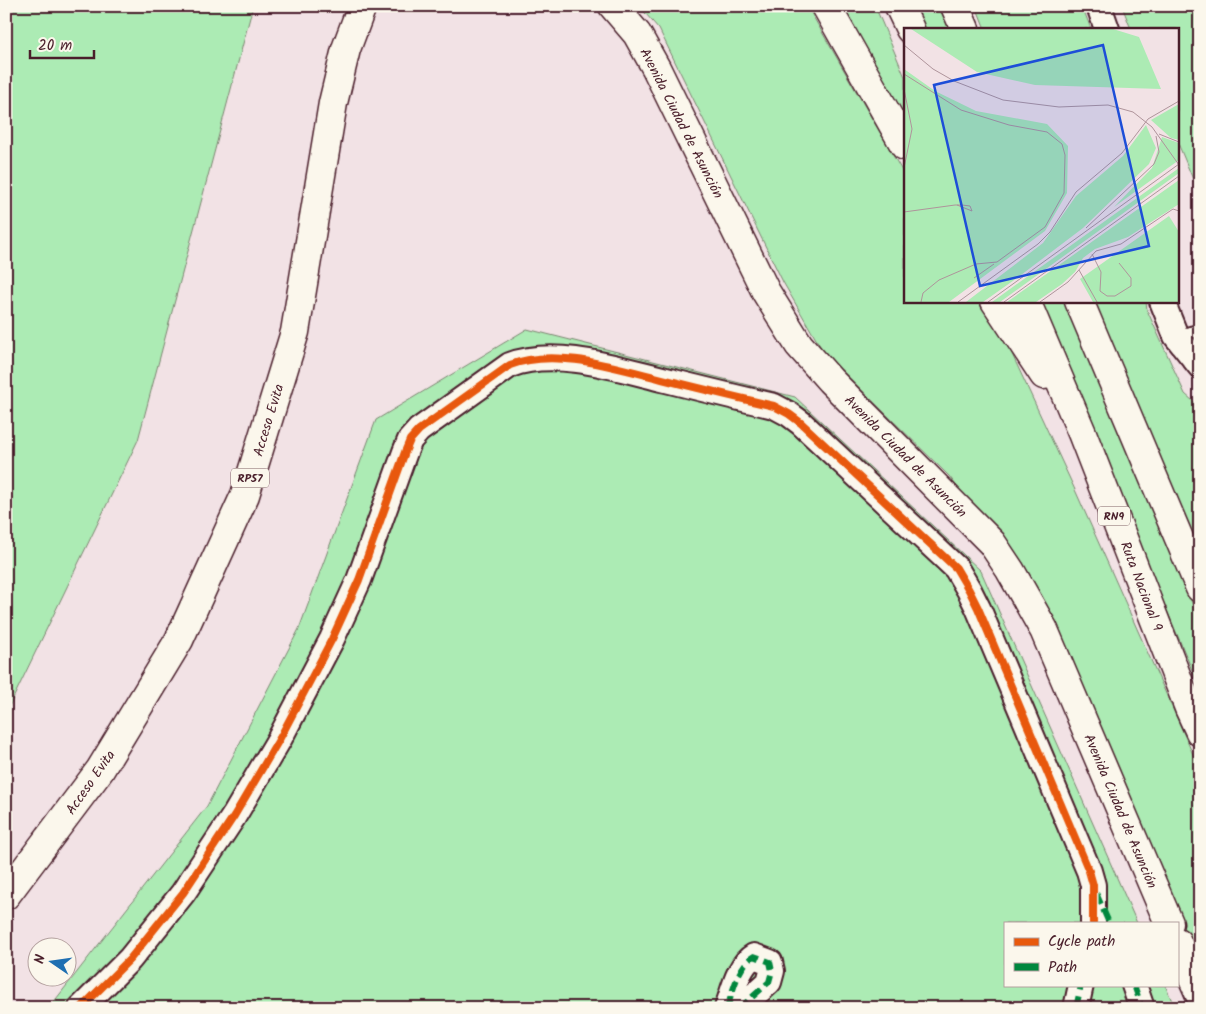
<svg xmlns="http://www.w3.org/2000/svg" width="1206" height="1014" font-family="Kalam,sans-serif">
	<style>
		.green { fill: #acebb4; stroke: #7b8570 }
		.lines { fill: none; stroke-linecap: round; stroke-linejoin: round }
		.lane-casing { stroke: #4a1f2b; stroke-width: 15 }
		.street-casing { stroke: #4a1f2b; stroke-width: 28 }
		.secondary-casing { stroke: #4a1f2b; stroke-width: 31 }
		.highway-casing { stroke: #4a1f2b; stroke-width: 31 }
		.lane { stroke: #fbf7ec; stroke-width: 11 }
		.street { stroke: #fbf7ec; stroke-width: 24 }
		.secondary { stroke: #fbf7ec; stroke-width: 28 }
		.highway { stroke: #fbf7ec; stroke-width: 28 }
		.quiet { stroke: #00873e; stroke-width: 6; stroke-dasharray: 12 6; stroke-linecap: butt }
		.cycleway-casing { stroke: #fbf7ec; stroke-width: 11 }
		.cycleway { stroke: #e8590c; stroke-width: 8 }
		.labels { text-anchor: middle; stroke-width: 4; stroke-linejoin: round; paint-order: stroke }
		.shield { fill: #fbf7ec; stroke: #7f6065; stroke-width: 1 }
		.shield-label { font-size: 12px; font-weight: bold; fill: #4a1f2b }
		.street-label { font-size: 14px; fill: #4a1f2b; stroke: #fbf7ec }
		.inset-road { fill: none; stroke: #af949b; stroke-width: 1 }
		.view { fill: #1d4ed8; fill-opacity: 0.15; stroke: #1d4ed8; stroke-width: 2.5 }
		.inset-edge { fill: none; stroke: #4a1f2b; stroke-width: 2.5 }
	</style>
	<rect width="100%" height="100%" fill="#f2e2e5"/>
	<filter id="ink" filterUnits="userSpaceOnUse"><feTurbulence type="fractalNoise" baseFrequency=".02" numOctaves="2"/><feDisplacementMap in="SourceGraphic" scale="10" xChannelSelector="R" yChannelSelector="G"/><feConvolveMatrix kernelMatrix="1 2 1 2 8 2 1 2 1" color-interpolation-filters="sRGB"/></filter>
	<g filter="url(#ink)">
		<!-- green -->
		<g class="green">
			<path d="M6 6H253L138 440 6 713Z"/>
			<path d="M639 6H807L905 176V301H979L1011 352 1076 492 1200 770V964L1191 952 1044 602 949 476 824 353 783 282 659 29Z"/>
			<path d="M834 6H875L905 77V130Z"/>
			<path d="M913 6H941L951 29H923Z"/>
			<path d="M976 6H1082L1091 29H985Z"/>
			<path d="M1122 6H1200V196L1177 141V29H1131Z"/>
			<path d="M1037 301H1065L1200 622V689Z"/>
			<path d="M1094 301H1146L1147 310 1185 394 1200 407V552Z"/>
			<path d="M527 329 795 397 981 571 1137 923H1005V985H1165L1175 1008H49L207 806 299 629 376 420Z"/>
		</g>
		<g class="lines">
			<defs>
				<path id="lane" d="M1176 336 1200 330"/>
				<g id="street">
					<path d="M1099 6 1107 29"/>
					<path d="M1162 301 1176 336 1200 366"/>
					<path d="M1134 985 1142 1008"/>
					<path d="M81 1008 130 959 183 893 234 816 280 738 332 639 359 580 405 452 410 440 419 430 510 365C556 347 620 369 666 380 702 389 738 398 774 406L789 414 801 423 956 568 969 590 978 608 1089 871 1093 885V923"/>
					<path d="M727 1008C733 992 738 965 754 956L770 962 772 971 769 982 740 1008"/>
					<path d="M1076 1008 1081 985"/>
				</g>
				<g id="secondary">
					<path d="M613 6 637 34 656 68 766 292 799 345 830 380 992 543 1010 570 1044 630 1169 923"/>
					<path d="M1177 942 1200 995"/>
				</g>
				<g id="highway">
					<path d="M826 6 905 146"/>
					<path d="M899 6 910 29"/>
					<path d="M955 6 965 29"/>
					<path d="M995 301 1044 375"/>
					<path d="M1026 301 1082 433 1189 708 1200 732"/>
					<path d="M1079 301 1200 588"/>
					<path d="M6 895 100 770 179 640 245 495 295 332 333 103 346 49 362 6"/>
				</g>
			</defs>
			<!-- lane casing -->
			<use href="#lane" class="lane-casing"/>
			<!-- street casing -->
			<use href="#street" class="street-casing"/>
			<!-- secondary casing -->
			<use href="#secondary" class="secondary-casing"/>
			<!-- highway casing -->
			<use href="#highway" class="highway-casing"/>
			<!-- lane -->
			<use href="#lane" class="lane"/>
			<!-- street -->
			<use href="#street" class="street"/>
			<!-- secondary -->
			<use href="#secondary" class="secondary"/>
			<!-- highway -->
			<use href="#highway" class="highway"/>
			<!-- quiet -->
			<g class="quiet">
				<path d="M1096 893 1109 923"/>
				<path d="M1134 985 1142 1008"/>
				<path d="M727 1008C733 992 738 965 754 956L770 962 772 971 769 982 740 1008"/>
				<path d="M1076 1008 1081 985"/>
			</g>
			<defs>
				<path id="cycleway" d="M81 1008 130 959 183 893 234 816 280 738 332 639 359 580 405 452 410 440 419 430 510 365C556 347 620 369 666 380 702 389 738 398 774 406L789 414 801 423 956 568 969 590 978 608 1089 871 1093 885V923"/>
			</defs>
			<!-- cycleway casing -->
			<use href="#cycleway" class="cycleway-casing"/>
			<!-- cycleway -->
			<use href="#cycleway" class="cycleway"/>
		</g>
	</g>
	<g class="labels">
		<!-- shield labels -->
		<g class="shield">
			<rect x="231" y="468.5" width="38" height="19" rx="4"/>
			<rect x="1098" y="506.5" width="32" height="19" rx="4"/>
		</g>
		<g class="shield-label">
			<text x="250" y="482">RP57</text>
			<text x="1114" y="520">RN9</text>
		</g>
		<!-- street labels -->
		<g class="street-label">
			<text transform="translate(682 123) rotate(63)" y="5">Avenida Ciudad de Asunción</text>
			<text transform="translate(268 420) rotate(-73)" y="5">Acceso Evita</text>
			<text transform="translate(906 456) rotate(45)" y="5">Avenida Ciudad de Asunción</text>
			<text transform="translate(1142 586) rotate(69)" y="5">Ruta Nacional 9</text>
			<text transform="translate(90 782) rotate(-55)" y="5">Acceso Evita</text>
			<text transform="translate(1121 811) rotate(67)" y="5">Avenida Ciudad de Asunción</text>
		</g>
	</g>
	<!-- overview -->
	<g transform="translate(904 28)">
		<rect width="275" height="275" fill="#f2e2e5"/>
		<path d="M7 1H209L235 9 257 61 131 57 73 44ZM0 41 31 63 72 83 143 96 164 118 163 165 141 203 45 274H0ZM275 76V112L267 110 247 92ZM242 97 252 120 245 136 179 200 113 250 79 274H62L139 215 172 168 219 128ZM258 109 275 115V132L210 179 248 140ZM275 140V145L96 274H88ZM275 152V176L224 209 191 221 179 230 171 244 158 256 132 274H103ZM265 188 275 204V274H189L176 251Z" fill="#acebb4"/>
		<path class="inset-road" d="M0 17 29 41 50 53 99 72 155 79 204 77 229 84 248 99 275 137M0 46 57 82 105 97 143 104 158 116 161 127 160 165 141 199 93 234 72 236 35 252 19 265 17 274M0 61 8 101 0 140M255 106 275 114M0 184 51 177H58L66 178 68 183 53 177M182 200 250 136 255 124 252 108M188 226 197 244 196 263 203 268H211L227 258V250L215 235M175 242 193 274M70 250 90 236M54 274 134 216 146 204 172 164 218 125 244 91 275 73M84 274 275 136M100 274 275 148M136 274 164 254 192 223 217 216 269 181 275 183"/>
		<path class="view" d="M199 17 245 218 76 258 30 57Z"/>
		<rect width="275" height="275" class="inset-edge"/>
	</g>
	<!-- margin -->
	<rect width="1206" height="1014" fill="none" stroke="#fbf7ec" stroke-width="25"/>
	<rect x="12" y="12" width="1181" height="989" fill="none" stroke="#4a1f2b" stroke-width="2" filter="url(#ink)"/>
	<!-- legend -->
	<rect x="1004" y="922" width="175" height="65" fill="#fbf7ec" stroke="#b4a19f"/>
	<rect x="1014" y="938" width="25" height="8" fill="#e8590c" stroke="#b4a19f"/>
	<text x="1048" y="946" font-size="15" fill="#4a1f2b">Cycle path</text>
	<rect x="1014" y="963" width="25" height="8" fill="#00873e" stroke="#b4a19f"/>
	<text x="1048" y="972" font-size="15" fill="#4a1f2b">Path</text>
	<!-- north arrow -->
	<g transform="translate(52 962) rotate(283)"><circle r="24" fill="#fbf7ec" stroke="#b4a19f"/>
	<path d="M0-4L9 19L0 12L-9 19Z" fill="#1f6fb2"/>
	<text y="-8" font-size="14" font-weight="bold" text-anchor="middle" fill="#4a1f2b">N</text>
	</g>
	<!-- scale -->
	<path d="M30 50v8h64v-8" fill="none" stroke="#4a1f2b" stroke-width="2.5"/>
	<text x="38" y="50" font-size="15" fill="#4a1f2b" stroke="#fbf7ec" stroke-width="4" paint-order="stroke">20 m</text>
</svg>
